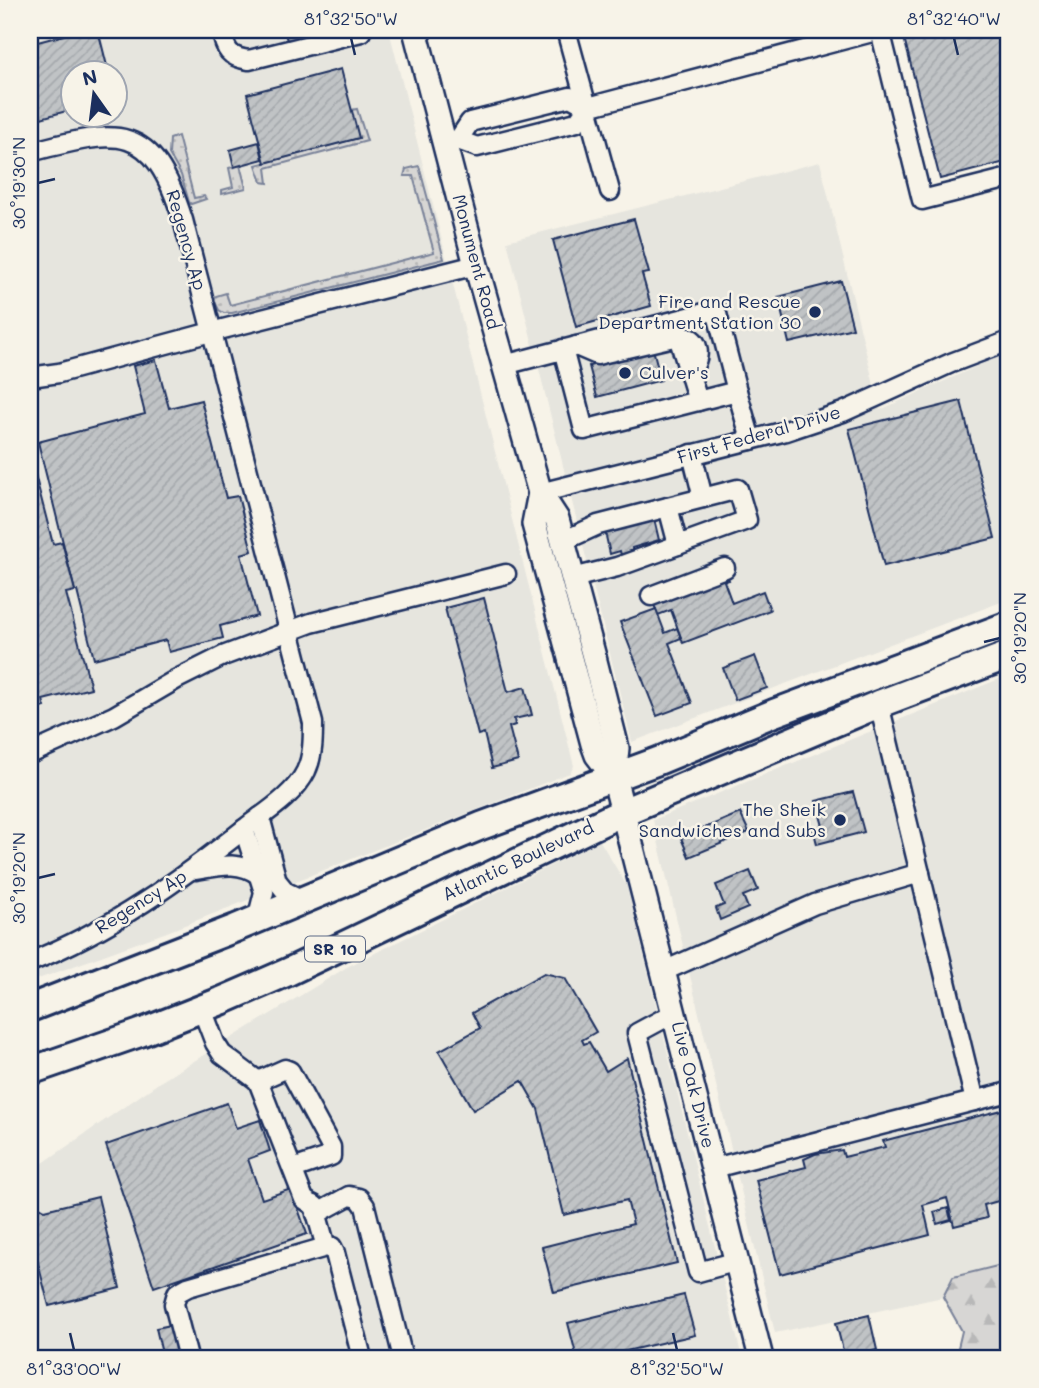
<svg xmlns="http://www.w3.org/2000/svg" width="1039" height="1388" font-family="Mali,sans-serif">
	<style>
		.built { fill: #e6e5de; fill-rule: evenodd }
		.grass { fill: url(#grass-dots); stroke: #798299; stroke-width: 2 }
		.forest { fill: url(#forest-firs); stroke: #798299; stroke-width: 2 }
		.building { fill: url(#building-hatch); stroke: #1b2f5e; stroke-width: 2 }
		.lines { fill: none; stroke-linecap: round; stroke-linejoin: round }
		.minor-casing { stroke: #1b2f5e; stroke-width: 23 }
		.major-casing { stroke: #1b2f5e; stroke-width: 28 }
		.highway-casing { stroke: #1b2f5e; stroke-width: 32 }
		.minor { stroke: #f7f3e8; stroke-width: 18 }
		.major { stroke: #f7f3e8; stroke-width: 23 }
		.highway { stroke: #f7f3e8; stroke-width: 26 }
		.ticks { fill: none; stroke: #1b2f5e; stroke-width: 2.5 }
		.poi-dot { fill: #1b2f5e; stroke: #f7f3e8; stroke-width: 2.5 }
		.labels { text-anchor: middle; stroke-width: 5; stroke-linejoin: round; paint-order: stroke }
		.shield { fill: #f7f3e8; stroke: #5d6a87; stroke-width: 2 }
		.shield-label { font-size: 16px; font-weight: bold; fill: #1b2f5e }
		.street-label { font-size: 18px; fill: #1b2f5e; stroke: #f7f3e8 }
		.poi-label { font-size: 18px; fill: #1b2f5e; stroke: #f7f3e8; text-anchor: end }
		.neatline { fill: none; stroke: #1b2f5e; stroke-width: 2.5 }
		.ticks-label { font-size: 18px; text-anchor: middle; fill: #1b2f5e }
	</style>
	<defs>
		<pattern id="grass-dots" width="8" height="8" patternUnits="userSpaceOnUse" patternTransform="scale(1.75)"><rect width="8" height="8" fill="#d7d6d4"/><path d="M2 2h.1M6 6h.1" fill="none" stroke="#b8b8b8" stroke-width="1.8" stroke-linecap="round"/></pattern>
		<pattern id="forest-firs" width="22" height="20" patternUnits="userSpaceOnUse" patternTransform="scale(1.75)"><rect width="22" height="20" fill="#d7d6d4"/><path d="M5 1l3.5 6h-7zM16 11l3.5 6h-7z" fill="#b8b8b8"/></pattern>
		<pattern id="building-hatch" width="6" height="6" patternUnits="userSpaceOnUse" patternTransform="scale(1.75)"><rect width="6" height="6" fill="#c0c3c5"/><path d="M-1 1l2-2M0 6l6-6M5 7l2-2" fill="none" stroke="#a4a8ac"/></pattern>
	</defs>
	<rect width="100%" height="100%" fill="#f7f3e8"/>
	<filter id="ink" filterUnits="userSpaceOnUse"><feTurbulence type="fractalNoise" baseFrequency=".0143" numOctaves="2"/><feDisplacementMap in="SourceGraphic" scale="14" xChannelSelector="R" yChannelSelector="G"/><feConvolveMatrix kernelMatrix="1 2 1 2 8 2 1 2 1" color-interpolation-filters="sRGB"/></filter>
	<g filter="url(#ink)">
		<!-- built -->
		<g class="built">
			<path d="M30 30H389L574 766 570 773 562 776 167 932 30 982ZM74 74H116V116H74Z"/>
			<path d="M820 162 880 410 1009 352V599L632 742 507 241Z"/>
			<path d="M1009 675V1263L954 1277 943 1297 775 1333 653 820Z"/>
			<path d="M600 841 627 886 741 1354 718 1358H30V1172L160 1082 347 967Z"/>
		</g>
		<!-- grass -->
		<g class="grass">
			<path d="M357 109 367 141 266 168 268 183 262 182 256 165 358 138 351 110Z"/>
			<path d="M178 136 194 198 204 196 206 199 191 204 189 202 181 175 169 154 170 139Z"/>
			<path d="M240 165 246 188 222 194V190L233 187 229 168Z"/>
			<path d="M419 166 444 259 232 313H224L219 310 214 300 216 296 226 293 230 305 434 252 413 176H404L406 169Z"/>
		</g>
		<!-- forest -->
		<path class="forest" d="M1009 1263V1358H949L956 1356 962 1331 943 1297 953 1277Z"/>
		<!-- building -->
		<g class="building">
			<path d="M83 30H98L109 74H74V109L30 121V44Z"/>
			<path d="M284 30H342L288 44Z"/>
			<path d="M902 30H1009V161L940 179Z"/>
			<path d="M341 69 359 138 265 163 247 94Z"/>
			<path d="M259 142 263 159 234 167 230 150Z"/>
			<path d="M634 219 649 273 642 274 651 306 576 327 553 240Z"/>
			<path d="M841 281 853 328 789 343 778 297Z"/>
			<path d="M653 349 661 380 597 397 589 366Z"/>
			<path d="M156 360 169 408 201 400 226 498 238 496 252 551 241 554 257 616 220 626 223 638 169 652 166 640 94 659 77 591H75L38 442 145 414 133 366Z"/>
			<path d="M961 401 995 538 884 566 849 429Z"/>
			<path d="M30 455 53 544 62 542 75 591 66 593 91 688 43 700 45 707 30 711Z"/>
			<path d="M654 519 659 540 632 548 633 552 621 555 620 551 610 554 605 532Z"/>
			<path d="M722 561 729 580 724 581 732 603 763 591 770 610 683 643 671 610 658 615 648 589Z"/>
			<path d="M484 598 508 692 525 687 532 715 514 719 515 725 509 727 518 761 492 768 484 733 478 735 445 608Z"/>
			<path d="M656 609 665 633 677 628 681 638 669 643 692 703 657 716 620 622Z"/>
			<path d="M755 656 767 688 735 700 723 668Z"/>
			<path d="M853 792 864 832 817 844 813 828 823 826 816 801Z"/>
			<path d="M740 813 749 832 689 857 681 838Z"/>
			<path d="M750 871 758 890 743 896 748 908 720 920 716 908 724 905 716 885Z"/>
			<path d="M544 973 565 978 596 1032 582 1040 584 1044 589 1042 606 1071 627 1058 677 1263 554 1292 542 1247 633 1224 627 1200 564 1215 538 1109 522 1081 473 1110 439 1051 480 1028 472 1013Z"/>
			<path d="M227 1103 236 1128 260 1120 270 1151 248 1159 262 1199 291 1189 307 1234 154 1287 106 1145Z"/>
			<path d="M1009 1108V1198L984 1205 987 1218 954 1226 947 1198 923 1205 930 1235 780 1274 756 1180 806 1167 804 1159 815 1154 842 1150 844 1157 885 1147 883 1141Z"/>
			<path d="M98 1197 120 1288 49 1306 30 1232V1214L36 1205 45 1210Z"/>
			<path d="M948 1208 951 1220 937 1224 934 1212Z"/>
			<path d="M684 1295 695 1335 596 1358H577L568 1323Z"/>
			<path d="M869 1315 877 1350 845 1358 836 1323Z"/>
			<path d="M171 1325 179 1358H163L156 1328Z"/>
		</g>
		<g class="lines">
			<defs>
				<g id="minor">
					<path d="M221 30C226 49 227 57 249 60L361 32"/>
					<path d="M566 30 610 191"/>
					<path d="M880 30 922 200 1009 178"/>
					<path d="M458 140 470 122 570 97 588 107"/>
					<path d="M445 144 458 140 477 147 577 122 588 107 880 30"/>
					<path d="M30 152C119 129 152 121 183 220L313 723C313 739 313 756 306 771 295 794 268 811 248 826 180 880 111 930 30 962"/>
					<path d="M678 336C701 334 703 359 689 372"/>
					<path d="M576 346 597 355 678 336 698 401"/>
					<path d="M504 365 716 310 737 391 584 430 563 349"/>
					<path d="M30 377 59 373 211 332 476 265"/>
					<path d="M737 391 751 440"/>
					<path d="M692 454 703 498"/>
					<path d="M540 493 786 431 843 412 951 363 1009 341"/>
					<path d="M668 507 678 545"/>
					<path d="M563 541 598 525 738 489 747 520 617 567 573 578"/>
					<path d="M651 596 725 568"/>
					<path d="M879 704 975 1101"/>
					<path d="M30 754 114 716 177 679 223 656 311 623 506 574"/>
					<path d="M260 817 277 881 286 892 303 900"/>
					<path d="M244 829 264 892 257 920"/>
					<path d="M196 870C219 866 239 860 259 875"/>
					<path d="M664 971 815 904 920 873"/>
					<path d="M202 1009 215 1043 222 1054 258 1081 304 1199 314 1206"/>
					<path d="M674 1013 637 1033 698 1272 738 1261"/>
					<path d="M258 1081 285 1069 290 1071 331 1147V1156L293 1169"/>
					<path d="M714 1168 1009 1092"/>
					<path d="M314 1205 326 1247H332L335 1253 362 1358"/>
					<path d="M316 1214 349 1196 359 1198 365 1206 403 1358"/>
					<path d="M188 1358 174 1304 177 1293 188 1287 326 1247"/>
				</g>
				<g id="major">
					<path d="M415 30 476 265 540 493 557 519 594 657 617 748 614 777 761 1358"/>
					<path d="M540 493 534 524 593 744 597 755 614 777"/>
				</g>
				<g id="highway">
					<path d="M30 1008 236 928 481 826 658 761 774 713 1009 625"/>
					<path d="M30 1071 140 1033 221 1001 288 972 623 812 879 704 1009 655"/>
				</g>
			</defs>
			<!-- minor casing -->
			<use href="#minor" class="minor-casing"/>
			<!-- major casing -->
			<use href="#major" class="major-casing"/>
			<!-- highway casing -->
			<use href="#highway" class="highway-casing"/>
			<!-- minor -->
			<use href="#minor" class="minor"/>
			<!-- major -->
			<use href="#major" class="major"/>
			<!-- highway -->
			<use href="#highway" class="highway"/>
		</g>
	</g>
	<!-- ticks -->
	<path class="ticks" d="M351 38 355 55M954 38 958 55M38 183 55 179M984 642 1000 638M38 878 55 874M70 1333 74 1350M673 1333 677 1350"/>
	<!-- markers -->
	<g class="poi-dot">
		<circle cx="815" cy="312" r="7"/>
		<circle cx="625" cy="373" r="7"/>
		<circle cx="840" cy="820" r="7"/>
	</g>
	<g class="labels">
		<!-- shield labels -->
		<rect class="shield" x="305" y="936.5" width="60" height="25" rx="5"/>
		<g class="shield-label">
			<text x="335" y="955">SR 10</text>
		</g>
		<!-- street labels -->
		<g class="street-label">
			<text transform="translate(186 240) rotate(74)" y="6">Regency Ap</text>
			<text transform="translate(476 262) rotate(75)" y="6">Monument Road</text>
			<text transform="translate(759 435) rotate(-16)" y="6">First Federal Drive</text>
			<text transform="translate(518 861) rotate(-25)" y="6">Atlantic Boulevard</text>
			<text transform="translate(141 902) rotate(-32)" y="6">Regency Ap</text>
			<text transform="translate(693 1085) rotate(76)" y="6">Live Oak Drive</text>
		</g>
		<!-- poi labels -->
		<g class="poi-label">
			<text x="801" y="308">Fire and Rescue<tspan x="801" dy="21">Department Station 30</tspan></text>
			<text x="639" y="379" text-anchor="start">Culver's</text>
			<text x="826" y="816">The Sheik<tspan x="826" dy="21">Sandwiches and Subs</tspan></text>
		</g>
	</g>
	<!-- margin -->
	<rect width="1039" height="1388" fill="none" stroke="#f7f3e8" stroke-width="77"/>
	<!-- north arrow -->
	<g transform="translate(94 94) rotate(346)"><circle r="33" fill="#f7f3e8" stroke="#9fa5b1" stroke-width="2"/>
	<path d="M0-5L12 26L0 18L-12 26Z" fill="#1b2f5e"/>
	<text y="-10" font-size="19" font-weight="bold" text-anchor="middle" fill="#1b2f5e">N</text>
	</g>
	<rect x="38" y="38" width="962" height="1312" class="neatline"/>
	<g class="ticks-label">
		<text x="351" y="25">81°32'50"W</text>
		<text x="954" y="25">81°32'40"W</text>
		<text transform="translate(19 183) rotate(-90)" y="6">30°19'30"N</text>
		<text transform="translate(1020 638) rotate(-90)" y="6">30°19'20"N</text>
		<text transform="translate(19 878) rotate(-90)" y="6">30°19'20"N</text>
		<text x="74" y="1375">81°33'00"W</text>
		<text x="677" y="1375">81°32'50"W</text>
	</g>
</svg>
